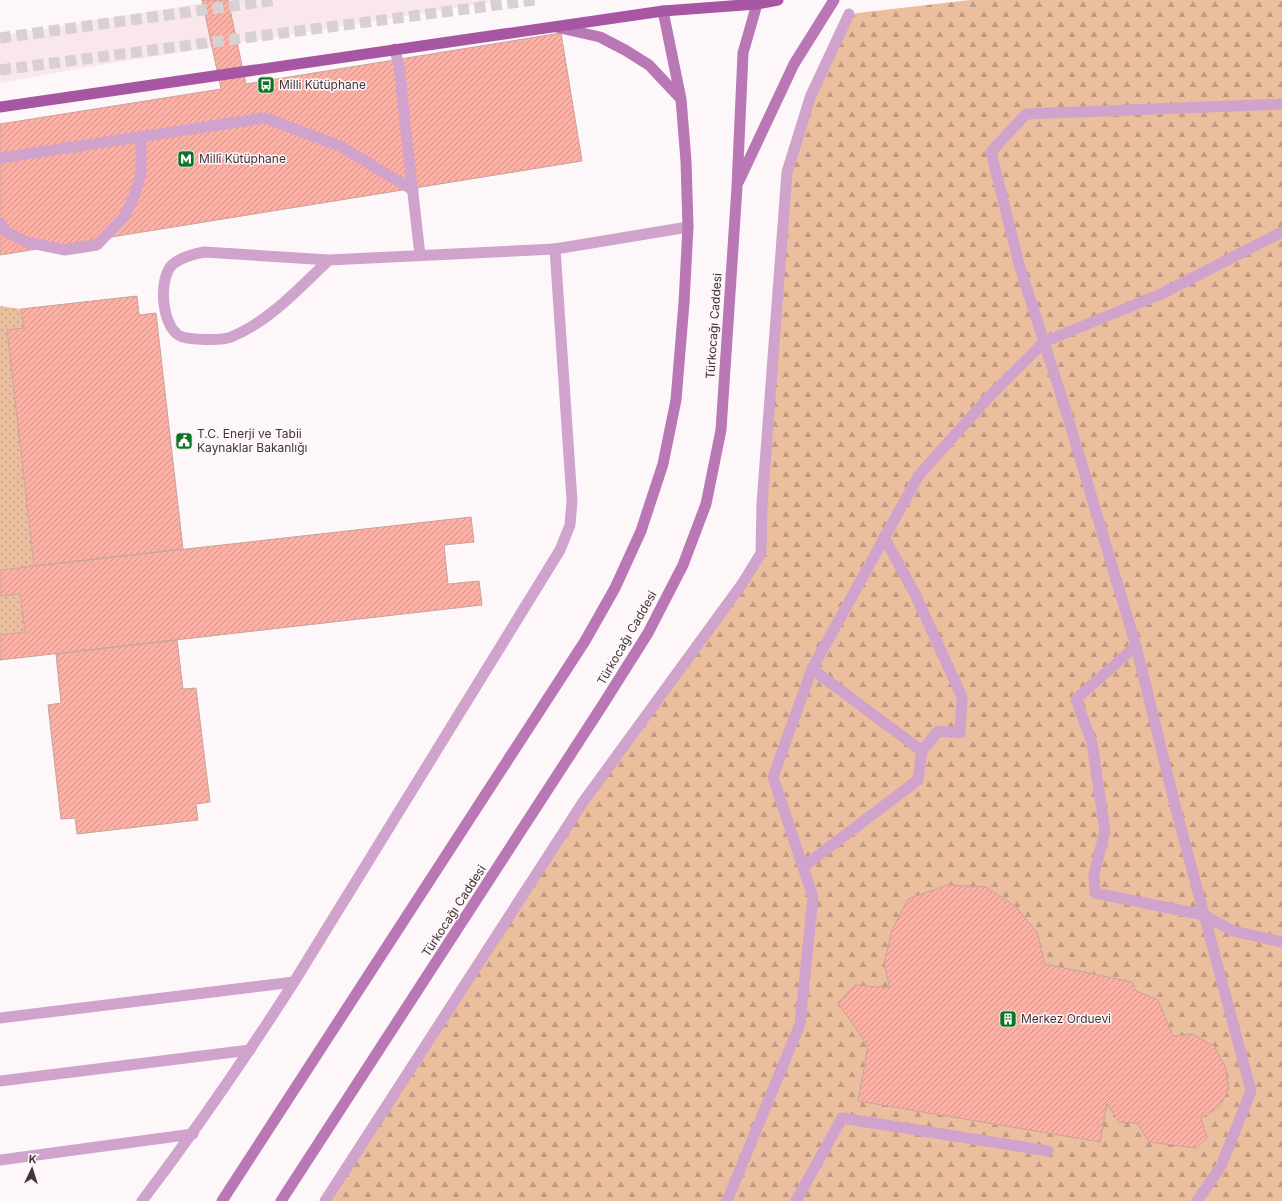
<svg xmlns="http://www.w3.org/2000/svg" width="1282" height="1201" font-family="Inter,sans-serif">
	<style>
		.built { fill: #f9e7ec }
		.grass { fill: url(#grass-dots) }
		.forest { fill: url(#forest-firs) }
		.building { fill: url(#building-hatch); stroke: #c7a39e }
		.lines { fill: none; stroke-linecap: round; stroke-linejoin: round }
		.primary-tunnel { stroke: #d8d0d2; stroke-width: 11; stroke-dasharray: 11 5.5; stroke-linecap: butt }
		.service { stroke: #d0a3cc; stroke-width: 11 }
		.secondary { stroke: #b977b5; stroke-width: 11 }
		.primary { stroke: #a756a4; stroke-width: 11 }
		.labels { text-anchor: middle; stroke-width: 3; stroke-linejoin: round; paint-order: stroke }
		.poi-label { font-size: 12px; fill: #423438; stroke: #fef7f9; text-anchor: start }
		.street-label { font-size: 12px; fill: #423438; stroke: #fef7f9 }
	</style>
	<defs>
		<pattern id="grass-dots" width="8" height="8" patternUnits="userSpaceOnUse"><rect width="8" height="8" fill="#ebbe9e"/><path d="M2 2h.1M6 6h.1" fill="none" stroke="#c09b82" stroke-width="1.8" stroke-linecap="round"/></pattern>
		<pattern id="forest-firs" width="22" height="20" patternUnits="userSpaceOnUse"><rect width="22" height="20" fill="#ebbe9e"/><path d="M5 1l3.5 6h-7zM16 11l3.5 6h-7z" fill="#c09b82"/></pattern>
		<pattern id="building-hatch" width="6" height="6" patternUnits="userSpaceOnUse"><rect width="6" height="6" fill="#fcb1a7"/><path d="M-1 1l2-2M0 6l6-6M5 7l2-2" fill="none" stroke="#ce9189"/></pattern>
	</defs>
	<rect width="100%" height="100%" fill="#fef7f9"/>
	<!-- built -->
	<path class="built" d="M221 0H505L89 67 0 83V36Z"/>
	<!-- grass -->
	<g class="grass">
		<path d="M0 306 21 309 24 328 7 330 34 566 0 570Z"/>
		<path d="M20 594 25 632 0 635V596Z"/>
	</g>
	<!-- forest -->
	<path class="forest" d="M970 0H1282V1201H325L583 802 761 553 787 172 811 95 849 14Z"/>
	<!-- building -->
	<g class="building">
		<path d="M202 0H228L246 84 561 33 582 161 0 255V124L221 89Z"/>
		<path d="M137 296 139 315 156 313 183 549 34 566 7 330 24 328 21 309Z"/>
		<path d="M471 517 474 542 444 545 448 584 479 581 482 605 0 660V635L25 632 20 594 0 596V570Z"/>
		<path d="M177 640 183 689 196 688 210 802 196 804 198 820 77 834 75 818 61 819 48 705 61 703 56 654Z"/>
		<path d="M947 885 986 887 1016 907 1037 932 1045 964 1132 982 1136 991 1158 1000 1173 1036 1192 1034 1214 1046 1225 1066 1229 1089 1219 1107 1201 1118 1207 1138 1196 1148 1149 1142 1137 1123 1119 1122 1107 1103 1100 1142 858 1101 868 1046 838 1003 855 985 890 988 884 963 892 930 908 899Z"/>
	</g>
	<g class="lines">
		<!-- primary-tunnel -->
		<g class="primary-tunnel">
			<path d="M0 38 276 0"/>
			<path d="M0 70 535 0"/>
		</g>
		<!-- service -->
		<g class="service">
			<path d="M395 49 400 72 404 115 420 255"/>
			<path d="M0 158 265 118 340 146 413 190"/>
			<path d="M0 223 5 231 26 242 65 250 97 245 124 217 133 199 141 174V137"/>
			<path d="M329 260C299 288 270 321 231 337 222 341 189 340 180 336 161 326 158 277 173 264 182 257 193 254 204 252L329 260 555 249"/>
			<path d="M1136 646 1076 699 1092 743 1105 831 1094 874 1095 893 1204 915 1233 931 1282 942"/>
			<path d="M812 669 922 751"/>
			<path d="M803 867 918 780 922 751 938 731 960 733 962 697 915 594 884 537"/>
			<path d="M0 1018 294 982"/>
			<path d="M0 1081 250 1050"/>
			<path d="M0 1160 193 1134"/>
			<path d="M142 1201C196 1130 246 1057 294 982L560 550 570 525 572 501 555 249 688 227"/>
			<path d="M325 1201 583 802 742 584 761 553 762 504 787 172 811 95 849 14"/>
			<path d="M727 1201 800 1024 813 897 773 777 812 669 919 475 988 398 1044 342 1161 294 1282 232"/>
			<path d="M796 1201 842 1118 1048 1151"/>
			<path d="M1197 1201 1221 1166 1251 1091 1178 817 1136 646 1066 411 1019 264 991 152 1026 114 1282 104"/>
		</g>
		<!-- secondary -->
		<g class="secondary">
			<path d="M556 27 600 37 625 50 649 65 680 98"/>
			<path d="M739 181 794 64 834 0"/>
			<path d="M222 1201 585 641 615 588 641 531 663 464 676 400 684 303 688 227 686 161 681 99 663 11"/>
			<path d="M281 1201 602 706 648 633 683 565 706 504 721 430 737 187 743 53 757 4"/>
		</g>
		<!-- primary -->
		<path class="primary" d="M0 107 663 11 757 4 778 0"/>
	</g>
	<!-- icons -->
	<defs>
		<symbol id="bus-square" viewBox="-11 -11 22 22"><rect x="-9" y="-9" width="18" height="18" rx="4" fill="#0d7426" stroke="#fef7f9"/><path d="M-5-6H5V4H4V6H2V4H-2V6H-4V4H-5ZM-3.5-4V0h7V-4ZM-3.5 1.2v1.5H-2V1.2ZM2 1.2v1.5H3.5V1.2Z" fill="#fff"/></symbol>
		<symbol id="metro-square" viewBox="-11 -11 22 22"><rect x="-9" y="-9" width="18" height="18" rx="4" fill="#0d7426" stroke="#fef7f9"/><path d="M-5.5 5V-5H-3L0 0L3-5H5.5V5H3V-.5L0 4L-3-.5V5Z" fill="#fff"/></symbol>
		<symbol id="civic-square" viewBox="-11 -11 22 22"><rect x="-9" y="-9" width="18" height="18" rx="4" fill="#0d7426" stroke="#fef7f9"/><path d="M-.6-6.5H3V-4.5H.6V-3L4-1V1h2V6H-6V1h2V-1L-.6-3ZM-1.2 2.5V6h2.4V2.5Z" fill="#fff"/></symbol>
		<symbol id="building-square" viewBox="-11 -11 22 22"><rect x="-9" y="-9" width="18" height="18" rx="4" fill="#0d7426" stroke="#fef7f9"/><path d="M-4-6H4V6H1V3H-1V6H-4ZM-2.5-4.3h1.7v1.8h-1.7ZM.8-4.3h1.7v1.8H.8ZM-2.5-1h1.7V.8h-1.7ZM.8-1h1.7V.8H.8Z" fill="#fff"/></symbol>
	</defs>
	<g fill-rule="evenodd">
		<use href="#bus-square" x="256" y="75" width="20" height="20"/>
		<use href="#metro-square" x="176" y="149" width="20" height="20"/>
		<use href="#civic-square" x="174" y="431" width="20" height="20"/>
		<use href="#building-square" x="998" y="1009" width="20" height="20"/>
	</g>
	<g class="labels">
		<!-- poi labels -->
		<g class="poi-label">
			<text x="279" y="89">Milli Kütüphane</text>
			<text x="199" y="163">Millî Kütüphane</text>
			<text x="197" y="438">T.C. Enerji ve Tabii<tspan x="197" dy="14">Kaynaklar Bakanlığı</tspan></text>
			<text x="1021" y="1023">Merkez Orduevi</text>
		</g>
		<!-- street labels -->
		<g class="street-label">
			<text transform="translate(714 326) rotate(-86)" y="4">Türkocağı Caddesi</text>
			<text transform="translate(627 638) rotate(-60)" y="4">Türkocağı Caddesi</text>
			<text transform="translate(454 911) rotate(-57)" y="4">Türkocağı Caddesi</text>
		</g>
	</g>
	<!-- north arrow -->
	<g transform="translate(32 1169) rotate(4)" stroke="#fef7f9" stroke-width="3" paint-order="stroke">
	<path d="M0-3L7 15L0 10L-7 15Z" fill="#423438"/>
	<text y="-6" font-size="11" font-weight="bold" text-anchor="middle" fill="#423438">K</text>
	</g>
</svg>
